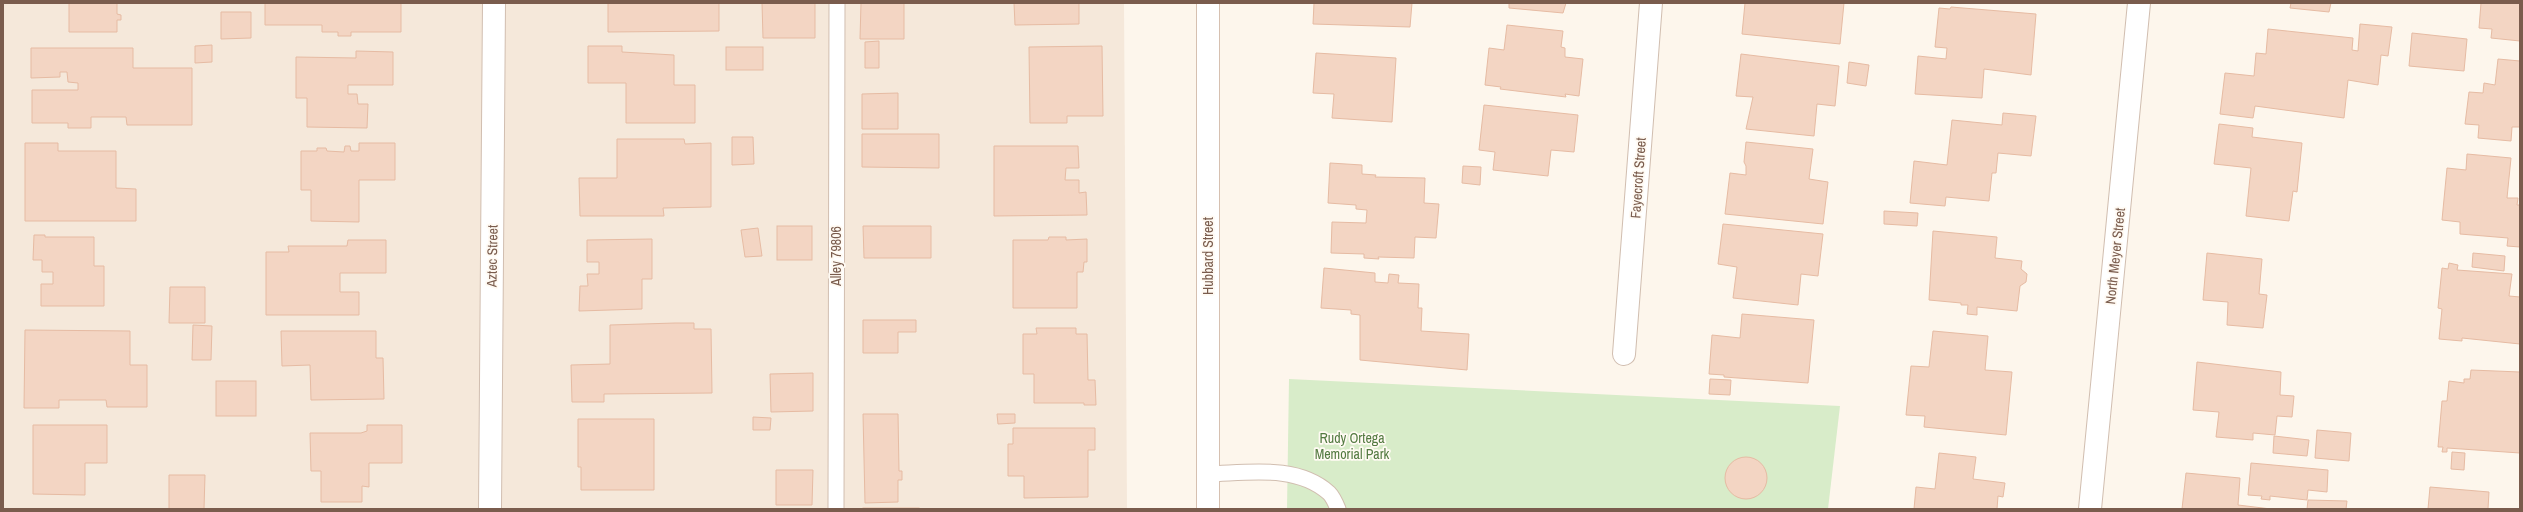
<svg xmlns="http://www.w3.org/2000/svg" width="2523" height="512" font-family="'Archivo Narrow',sans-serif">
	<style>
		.residential { fill: #f5e8da }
		.green { fill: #d8ecc9 }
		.building { fill: #f3d5c3; stroke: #e6bba3 }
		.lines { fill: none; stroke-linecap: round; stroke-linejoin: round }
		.lane-casing { stroke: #d1beb0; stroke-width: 17 }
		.street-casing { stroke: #d1beb0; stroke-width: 24 }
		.secondary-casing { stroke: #d6c0b0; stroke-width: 24 }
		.lane { stroke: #fff; stroke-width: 15 }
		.street { stroke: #fff; stroke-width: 22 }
		.secondary { stroke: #fff; stroke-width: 22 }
		.labels { text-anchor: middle; stroke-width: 3.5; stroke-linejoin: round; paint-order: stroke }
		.street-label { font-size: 14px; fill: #7a5c4d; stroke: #fffaf3 }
		.park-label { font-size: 14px; fill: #537a41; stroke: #fffaf3 }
	</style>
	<rect width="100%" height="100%" fill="#fdf6ec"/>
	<!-- residential -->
	<path class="residential" d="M3 3H1124L1127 509H3Z"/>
	<!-- green -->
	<path class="green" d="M1289 379 1840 406 1828 509H1287Z"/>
	<!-- building -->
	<g class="building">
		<path d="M69 3H117V14L121 15V20H117V32H69Z"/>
		<path d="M265 3H401V32H351V36H338V32H322V25H265Z"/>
		<path d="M608 3H719V31L608 32Z"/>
		<path d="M762 3H815V38H763Z"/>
		<path d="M861 3H904V39H860Z"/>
		<path d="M1014 3H1079V24L1015 25Z"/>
		<path d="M1314 3H1412L1410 27 1313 24Z"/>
		<path d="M1509 3H1566L1563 13 1509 8Z"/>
		<path d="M1745 3H1844L1840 44 1742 34Z"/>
		<path d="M2291 3H2331L2329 12 2290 8Z"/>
		<path d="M2481 3H2520V41L2491 38 2492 29 2479 28Z"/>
		<path d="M1951 7 2036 14 2031 75 1984 69 1982 98 1915 94 1918 56 1946 59 1947 48 1935 47 1939 8 1950 9Z"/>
		<path d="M221 12H251V38L221 39Z"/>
		<path d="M2360 24 2392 27 2388 56 2381 55 2378 85 2348 80 2344 118 2255 106 2253 118 2220 114 2225 73 2254 76 2256 53 2266 54 2268 29 2353 38 2352 50 2358 51Z"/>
		<path d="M1507 25 1563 31 1561 47 1565 48V57L1583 59 1579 96 1565 94 1566 97 1500 89 1501 87 1485 85 1489 48 1504 50Z"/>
		<path d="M2412 33 2467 39 2464 71 2409 66Z"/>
		<path d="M879 41V68H865V42Z"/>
		<path d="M212 45V62L195 63V46Z"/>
		<path d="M588 46H622V52L674 55V85H695V123H626V83H588Z"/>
		<path d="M1102 46 1103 116H1067V123H1030L1029 47Z"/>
		<rect x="726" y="47" width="37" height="23"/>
		<path d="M31 48H133V68H192V125H127L126 117H91V128H68V123H32V90H78V83L68 82 67 72H60V77L31 78Z"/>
		<path d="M356 51 393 52V85H348V94H357L358 104H368L367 128 307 127V98H296V57L356 58Z"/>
		<path d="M1316 53 1396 58 1392 122 1332 118 1334 94 1313 93Z"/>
		<path d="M1741 54 1839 66 1835 106 1817 104 1814 136 1746 129 1753 97 1736 96Z"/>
		<path d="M2498 59 2520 61V127H2512L2511 141 2478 138 2479 125 2465 124 2469 92 2483 93 2484 83 2495 85Z"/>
		<path d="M1849 62 1869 65 1866 86 1847 83Z"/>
		<path d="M898 93V129H862V94Z"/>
		<path d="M1484 105 1578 115 1574 152 1551 150 1548 176 1493 170 1495 152 1479 150Z"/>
		<path d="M2003 113 2036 116 2031 156 1998 153 1996 173H1992L1989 201 1946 197 1945 206 1910 203 1914 161 1947 165 1952 120 2002 125Z"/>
		<path d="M2219 124 2253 128 2252 137 2302 143 2297 192 2293 191 2289 221 2246 216 2251 168 2214 164Z"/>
		<path d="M862 134H939V168L862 167Z"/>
		<path d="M732 137H753L754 164 732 165Z"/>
		<path d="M617 139H684L685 144 711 143V207L663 208 664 216H580L579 178H617Z"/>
		<path d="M1746 142 1813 149 1809 179 1828 182 1823 224 1725 214 1730 173 1746 175V166L1744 162Z"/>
		<path d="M25 143H58V151H116V188L136 189V221H25Z"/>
		<path d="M359 143H395V180H359V222L311 221V190H301V151H317V148H326L327 151 344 152 345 146H350L351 151H359Z"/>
		<path d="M994 146H1078L1079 168H1066L1065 180H1079V193L1086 192 1087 215 994 216Z"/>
		<path d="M2467 154 2511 158 2507 198H2518L2517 205H2520V247L2507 246 2508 238 2460 234V222L2442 220 2447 168 2466 170Z"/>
		<path d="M1330 163 1362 165V174L1376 175 1375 177 1425 178 1424 203 1439 204 1436 238 1415 237 1414 258 1378 257 1379 259 1364 258V254L1331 253 1332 222 1366 223 1367 210 1356 209V205L1328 203Z"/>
		<path d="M1463 166 1481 167 1480 185 1462 183Z"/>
		<path d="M1884 211 1918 213 1917 226 1884 224Z"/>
		<path d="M1723 224 1823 234 1818 276 1801 274 1798 305 1733 298 1737 267 1718 264Z"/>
		<rect x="777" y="226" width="35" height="34"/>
		<path d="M863 226H931V258H864Z"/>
		<path d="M758 228 762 256 745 257 741 230Z"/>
		<path d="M1933 231 1997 237 1995 258 2022 261 2021 269 2027 274 2026 282 2020 286 2017 311 1977 307V315L1967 314 1968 305H1961V303L1929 300Z"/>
		<path d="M34 235H45V237H94V266H104V306H41V284H53V272H42V260H33Z"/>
		<path d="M1049 237H1066V240L1087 239V262H1084L1083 272H1077V308H1013V240H1048Z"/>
		<path d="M652 239V279H642V309L579 311 580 286H588L587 274H599V262H587V240Z"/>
		<path d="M348 240H386V273H340V292H359V315H266V252H289L288 246H347Z"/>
		<path d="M2207 253 2262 259 2259 294 2267 295 2263 328 2227 325 2228 302 2203 300Z"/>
		<path d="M2473 253 2505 256 2504 271 2472 267Z"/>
		<path d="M2449 263 2458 265 2457 270 2512 274 2509 296 2520 297V344L2462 338V341L2439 339 2442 309 2438 308 2442 268 2448 269Z"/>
		<path d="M1324 268 1375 273V282L1388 283 1389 274 1399 275 1398 283 1419 284 1418 308H1422L1421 331 1469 334 1467 370 1360 360V315L1351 314V310L1321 308Z"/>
		<path d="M170 287H205V323H169Z"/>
		<path d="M1742 314 1814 320 1808 383 1724 377V375L1709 374 1712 335 1740 338Z"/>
		<path d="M863 320H916V332H898V353H863Z"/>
		<path d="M675 323H694V329H711L712 393 604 394V402H572L571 365 610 364V325Z"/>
		<path d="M193 325 212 326 211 360H192Z"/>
		<path d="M1036 328H1076V334H1087L1088 380H1095L1096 405H1084V403H1034V374H1023V334H1037Z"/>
		<path d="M25 330 130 331V365H147V407H107L106 400H59V408H24Z"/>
		<path d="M281 331H376V358H383L384 399 311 400 310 365 282 366Z"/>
		<path d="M1933 331 1988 336 1985 370 2012 372 2006 435 1924 427 1925 416 1906 415 1911 366 1929 367Z"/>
		<path d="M2197 362 2281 372 2280 395 2294 396 2292 417 2277 416 2275 435 2253 433V440L2216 437 2219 412 2193 410Z"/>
		<path d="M2471 370 2520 372V453L2447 448V452H2442L2443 447H2438L2442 401H2447L2449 381 2464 383V379H2470Z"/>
		<path d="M813 373V411L771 412 770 374Z"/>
		<path d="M1710 379 1731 380 1730 395 1709 394Z"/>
		<rect x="216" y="381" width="40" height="35"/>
		<path d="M863 414H898L899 471H902V480H898V502L865 503Z"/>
		<path d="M997 414H1015V423L998 424Z"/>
		<path d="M753 417 771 418 770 430H753Z"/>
		<path d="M578 419H654V490H581V467H578Z"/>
		<path d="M33 425H107V463H85V495L33 494Z"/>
		<path d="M367 425H402V463H369V487L362 486V502H321V471H311L310 433H361L367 431Z"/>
		<path d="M1013 428H1095V450H1088V497L1024 498V476H1008V444H1013Z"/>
		<path d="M2317 430 2351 433 2349 461 2315 458Z"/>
		<path d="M2274 436 2309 440 2307 456 2273 453Z"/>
		<path d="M2452 452 2465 453 2464 470 2451 469Z"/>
		<path d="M1939 453 1976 457 1973 479 2005 483 2003 497 1998 496 1997 509H1914L1916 487 1935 489Z"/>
		<circle cx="1746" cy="478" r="21"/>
		<path d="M2251 463 2328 470 2327 492 2308 490 2307 500 2270 496V500L2261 499 2262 496 2248 495Z"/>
		<path d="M776 470H813L812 505H776Z"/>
		<path d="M2186 473 2240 478 2238 505 2271 509H2182Z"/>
		<path d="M169 475H205L204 509H169Z"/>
		<path d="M2430 487 2489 492 2488 509H2428Z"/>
		<path d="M2308 500 2347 501 2346 509H2307Z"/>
		<rect x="863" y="508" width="56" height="1"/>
	</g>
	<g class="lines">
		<defs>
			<g id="lane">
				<path d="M1208 474C1248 473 1297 464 1329 493 1333 497 1336 504 1338 509"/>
				<path d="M836 509 837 3"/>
			</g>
			<g id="street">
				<path d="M1624 354 1651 3"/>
				<path d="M490 509 494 3"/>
				<path d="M2090 509 2139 3"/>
			</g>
			<path id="secondary" d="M1208 3V509"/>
		</defs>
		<!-- lane casing -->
		<use href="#lane" class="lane-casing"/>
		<!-- street casing -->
		<use href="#street" class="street-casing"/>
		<!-- secondary casing -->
		<use href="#secondary" class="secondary-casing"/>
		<!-- lane -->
		<use href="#lane" class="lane"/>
		<!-- street -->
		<use href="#street" class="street"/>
		<!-- secondary -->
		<use href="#secondary" class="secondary"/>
	</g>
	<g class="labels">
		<!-- street labels -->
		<g class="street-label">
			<text transform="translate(1638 178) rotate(-86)" y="5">Fayecroft Street</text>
			<text transform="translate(492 256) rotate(-89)" y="5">Aztec Street</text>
			<text transform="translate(836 256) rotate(-90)" y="5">Alley 79806</text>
			<text transform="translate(1208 256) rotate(-90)" y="5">Hubbard Street</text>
			<text transform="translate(2115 256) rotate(-84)" y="5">North Meyer Street</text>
		</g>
		<!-- park labels -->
		<g class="park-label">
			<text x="1352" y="443">Rudy Ortega<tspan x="1352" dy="16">Memorial Park</tspan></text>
		</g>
	</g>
	<!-- border -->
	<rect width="2523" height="512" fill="none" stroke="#7a5c4d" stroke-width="8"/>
</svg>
